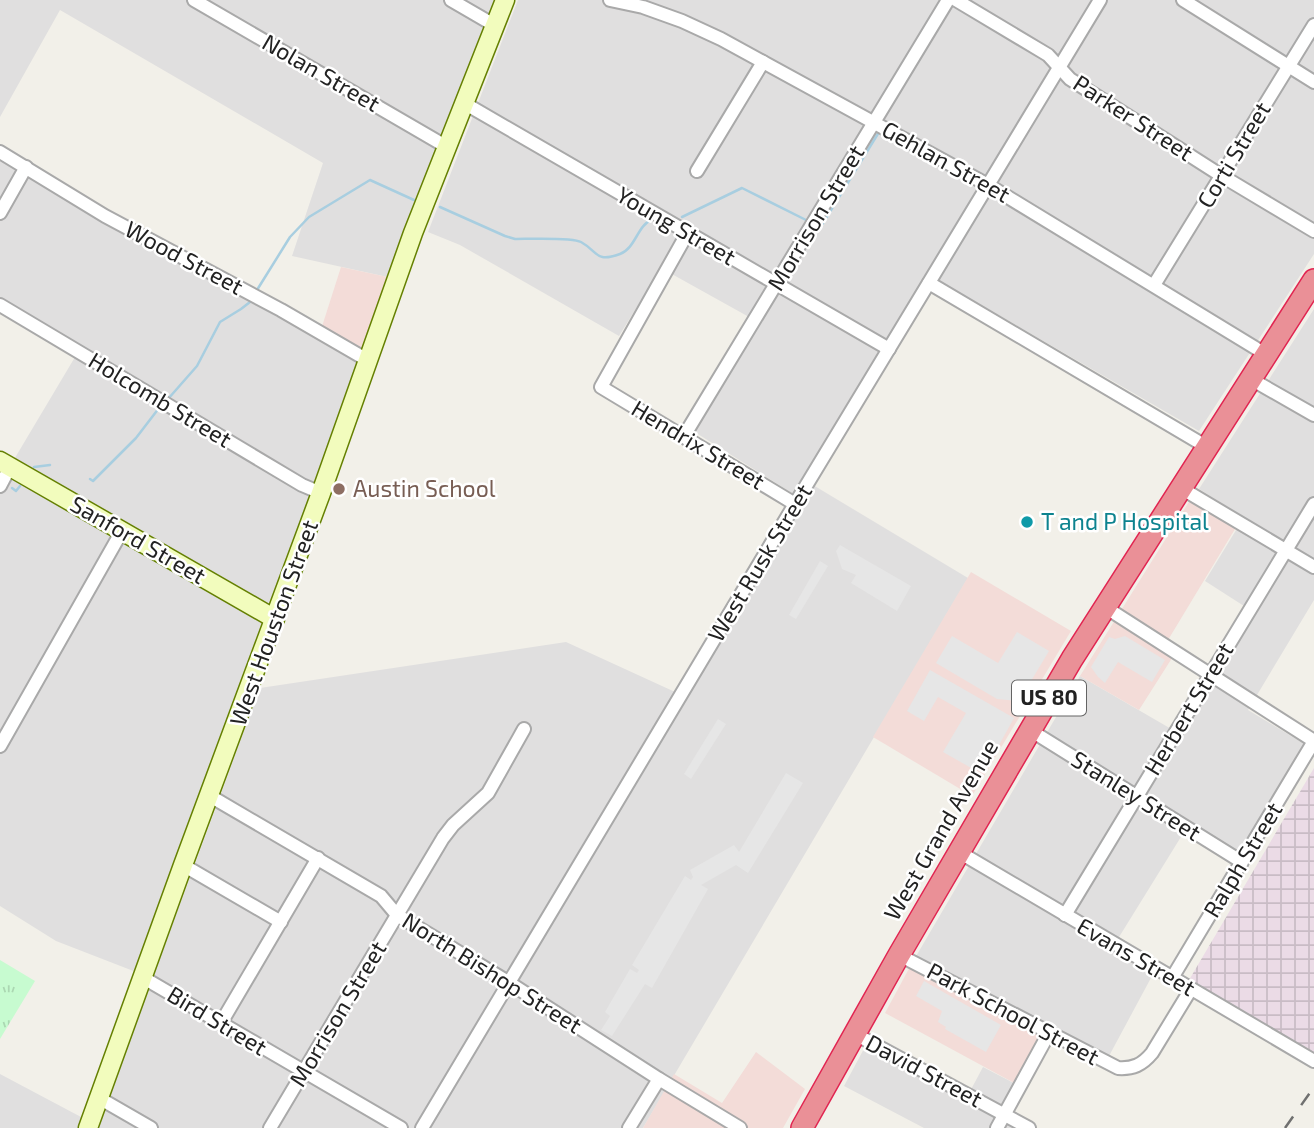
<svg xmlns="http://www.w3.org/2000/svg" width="1314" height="1128" font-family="'Exo 2',sans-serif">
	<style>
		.residential { fill: #e0dfdf }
		.commercial { fill: #f3dcd8 }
		.industrial { fill: url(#industrial-grid) }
		.park { fill: url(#park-tufts) }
		.parking { fill: #e6e6e6 }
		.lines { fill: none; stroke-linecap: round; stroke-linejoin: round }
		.stream { stroke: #a8cee0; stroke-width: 2.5 }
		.street-casing { stroke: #a9a9a9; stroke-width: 16 }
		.secondary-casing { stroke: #658002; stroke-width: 21 }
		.highway-casing { stroke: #e12551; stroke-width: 24 }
		.street { stroke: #fff; stroke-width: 12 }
		.secondary { stroke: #f2fcbd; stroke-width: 18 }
		.highway { stroke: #ea9097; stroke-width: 21 }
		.rail { stroke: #707070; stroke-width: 2.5; stroke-dasharray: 14 14; stroke-linecap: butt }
		.education-dot { fill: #8d6e63; stroke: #fff; stroke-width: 2.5 }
		.culture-dot { fill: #0f9aa8; stroke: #fff; stroke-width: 2.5 }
		.labels { text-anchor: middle; stroke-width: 5; stroke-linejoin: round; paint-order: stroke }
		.shield { fill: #fff; stroke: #646464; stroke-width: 2 }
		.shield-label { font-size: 21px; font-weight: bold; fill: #222 }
		.street-label { font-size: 23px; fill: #222; stroke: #fff }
		.education-label { font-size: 23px; fill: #785e54; stroke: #fff; text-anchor: start }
		.culture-label { font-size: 23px; fill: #0d838f; stroke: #fff; text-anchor: start }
	</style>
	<defs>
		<pattern id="industrial-grid" width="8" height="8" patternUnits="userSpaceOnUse" patternTransform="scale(1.75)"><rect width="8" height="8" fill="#ebdbe6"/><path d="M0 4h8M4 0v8" fill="none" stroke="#c9bcc5"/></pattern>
		<pattern id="park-tufts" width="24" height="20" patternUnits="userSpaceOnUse" patternTransform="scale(1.75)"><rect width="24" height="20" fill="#c7fbd0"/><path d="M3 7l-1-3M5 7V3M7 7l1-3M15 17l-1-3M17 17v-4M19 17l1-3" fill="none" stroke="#abd7b2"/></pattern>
	</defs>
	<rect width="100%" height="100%" fill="#f2f0e9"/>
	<!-- residential -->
	<g class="residential">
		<path d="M0 0H498L392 278 292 256 323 163 60 10 0 117Z"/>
		<path d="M518 0H1092L795 495 693 431 758 322 661 268 619 336 460 245 428 232Z"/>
		<path d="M1106 0H1314V254L1199 431 938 280Z"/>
		<path d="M0 157 132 236 360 362 136 972 56 941 0 906V483L81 347 0 301Z"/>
		<path d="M1314 309V600L1248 710 1306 745 1233 863 1184 832 1111 950 1152 976 1109 1056 915 958 1080 676 1173 730 1244 606 1205 581 1244 517 1199 489Z"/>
		<path d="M813 485 968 578 643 1128H0V1074L98 1126 260 688 566 642 686 697Z"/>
		<path d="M866 1045 967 1097 983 1067 1025 1089 1008 1121 1021 1128H924L844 1086Z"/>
	</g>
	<!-- commercial -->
	<g class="commercial">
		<path d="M341 267 392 278 360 362 318 339Z"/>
		<path d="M1192 497 1238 524 1168 640 1179 647 1139 710 1080 676Z"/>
		<path d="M971 572 1071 631 972 796 873 737Z"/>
		<path d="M912 963 1043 1035 1016 1084 885 1013Z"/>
		<path d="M756 1052 805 1089 783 1128H643L674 1074 722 1103Z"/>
	</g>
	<!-- industrial -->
	<path class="industrial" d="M1314 768V1055L1189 980Z"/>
	<!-- park -->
	<path class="park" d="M0 960 35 981 0 1039Z"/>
	<!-- parking -->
	<g class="parking">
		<path d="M840 545 911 586 897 611 851 583 856 575 842 569 836 551Z"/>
		<path d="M820 561 828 566 796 619 789 615Z"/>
		<path d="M1017 632 1049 651 1019 701 997 699 936 663 952 636 998 663Z"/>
		<path d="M1125 636 1165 660 1152 682 1118 662 1105 683 1098 677 1091 667 1109 637 1115 639Z"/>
		<path d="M930 670 1014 718 988 765 978 759 973 769 943 752 966 713 938 697 924 721 907 711Z"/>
		<path d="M718 719 726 724 691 779 684 774Z"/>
		<path d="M786 773 803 783 748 873 736 865 701 885 708 889 652 988 645 984 612 1036 601 1030 610 1016 605 1012 630 969 637 973 639 970 632 965 685 876 691 880 693 877 690 870 734 845 739 852Z"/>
		<path d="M924 981 1001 1025 986 1052 945 1029 946 1027 938 1022 942 1011 916 996Z"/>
	</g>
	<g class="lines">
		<!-- stream -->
		<g class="stream">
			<path d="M440 207 505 236 515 239C528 239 572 237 581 242 599 252 595 263 620 254 636 248 637 225 653 219"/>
			<path d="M682 217 742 188 808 221"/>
			<path d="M818 226H821L823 223 879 132 881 133"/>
			<path d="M257 290 290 237 309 217 370 180 414 200"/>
			<path d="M168 399 197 366 220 322 241 309 250 302"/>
			<path d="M34 467 50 465"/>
			<path d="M90 479 93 481 136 438 159 408"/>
			<path d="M12 488 16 491 20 486"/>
		</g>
		<defs>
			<g id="street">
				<path d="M194 0 447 147"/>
				<path d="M451 0 494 25"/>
				<path d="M610 0 643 7 682 21 721 39 763 62 988 185 1267 355"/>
				<path d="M956 0 1048 55 1070 79 1222 176 1314 231"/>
				<path d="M1183 0 1314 82"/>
				<path d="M464 103 889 349"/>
				<path d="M0 152 105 216 281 310 369 361"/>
				<path d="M697 171 763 62"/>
				<path d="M0 213 26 167"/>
				<path d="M688 232 601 387 795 504"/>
				<path d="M929 283 1207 447"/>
				<path d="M1154 285 1314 25"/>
				<path d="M0 305 302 485 321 493"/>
				<path d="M1251 379 1314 415"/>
				<path d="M684 436 948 0"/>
				<path d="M0 486 10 467"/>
				<path d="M1181 488 1314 567"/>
				<path d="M1105 607 1314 741"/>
				<path d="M1030 730 1242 862"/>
				<path d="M0 746 122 531"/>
				<path d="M210 796 381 896 397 915 508 982 659 1079 740 1128"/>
				<path d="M959 852 1314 1061"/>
				<path d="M183 865 281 922"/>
				<path d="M1065 915 1314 504"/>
				<path d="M899 955 1118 1068C1133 1069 1142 1065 1152 1053L1191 989"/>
				<path d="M142 977 401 1128"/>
				<path d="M1172 978 1314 741"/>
				<path d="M221 1023 318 858"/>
				<path d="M855 1034 1029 1128"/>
				<path d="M99 1098 151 1128"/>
				<path d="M270 1128 443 838 453 825 488 793 524 729"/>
				<path d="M422 1128 795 504 1100 0"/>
				<path d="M629 1128 659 1079"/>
				<path d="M997 1128 1049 1033"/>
			</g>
			<g id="secondary">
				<path d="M0 461 275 619"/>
				<path d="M88 1128 183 865 321 493 413 233 505 0"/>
			</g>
			<path id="highway" d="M802 1128 899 955 1072 659 1314 280"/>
		</defs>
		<!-- street casing -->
		<use href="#street" class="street-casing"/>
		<!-- secondary casing -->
		<use href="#secondary" class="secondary-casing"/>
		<!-- highway casing -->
		<use href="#highway" class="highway-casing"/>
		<!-- street -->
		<use href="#street" class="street"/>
		<!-- secondary -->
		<use href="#secondary" class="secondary"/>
		<!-- highway -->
		<use href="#highway" class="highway"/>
		<!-- rail -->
		<path class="rail" d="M1285 1128 1314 1087"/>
	</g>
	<!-- markers -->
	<circle class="education-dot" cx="339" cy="489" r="7"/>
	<circle class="culture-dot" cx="1027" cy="522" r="7"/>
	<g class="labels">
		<!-- shield labels -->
		<rect class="shield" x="1012" y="680.5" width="74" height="35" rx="5"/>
		<g class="shield-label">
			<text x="1049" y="705">US 80</text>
		</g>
		<!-- street labels -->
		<g class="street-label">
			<text transform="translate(321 73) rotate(30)" y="8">Nolan Street</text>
			<text transform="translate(1133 118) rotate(33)" y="8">Parker Street</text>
			<text transform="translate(1234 155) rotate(-59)" y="8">Corti Street</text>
			<text transform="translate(946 162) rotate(29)" y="8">Gehlan Street</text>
			<text transform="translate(816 218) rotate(-59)" y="8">Morrison Street</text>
			<text transform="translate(676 226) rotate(30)" y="8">Young Street</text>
			<text transform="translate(184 258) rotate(28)" y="8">Wood Street</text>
			<text transform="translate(160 400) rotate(31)" y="8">Holcomb Street</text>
			<text transform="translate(698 445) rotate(31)" y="8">Hendrix Street</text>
			<text transform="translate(138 540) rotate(30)" y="8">Sanford Street</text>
			<text transform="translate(760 563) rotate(-59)" y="8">West Rusk Street</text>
			<text transform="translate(274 623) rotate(-70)" y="8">West Houston Street</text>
			<text transform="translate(1189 709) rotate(-59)" y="8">Herbert Street</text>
			<text transform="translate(1136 796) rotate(32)" y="8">Stanley Street</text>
			<text transform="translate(941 830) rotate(-60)" y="8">West Grand Avenue</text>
			<text transform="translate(1243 860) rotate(-59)" y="8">Ralph Street</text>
			<text transform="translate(1136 957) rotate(30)" y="8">Evans Street</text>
			<text transform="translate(492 973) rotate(32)" y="8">North Bishop Street</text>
			<text transform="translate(338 1014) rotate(-59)" y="8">Morrison Street</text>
			<text transform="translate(1013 1014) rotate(28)" y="8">Park School Street</text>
			<text transform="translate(217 1021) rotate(31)" y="8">Bird Street</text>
			<text transform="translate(924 1071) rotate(28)" y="8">David Street</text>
		</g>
		<!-- education labels -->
		<g class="education-label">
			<text x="353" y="497">Austin School</text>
		</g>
		<!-- culture labels -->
		<g class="culture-label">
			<text x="1041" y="530">T and P Hospital</text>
		</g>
	</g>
</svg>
